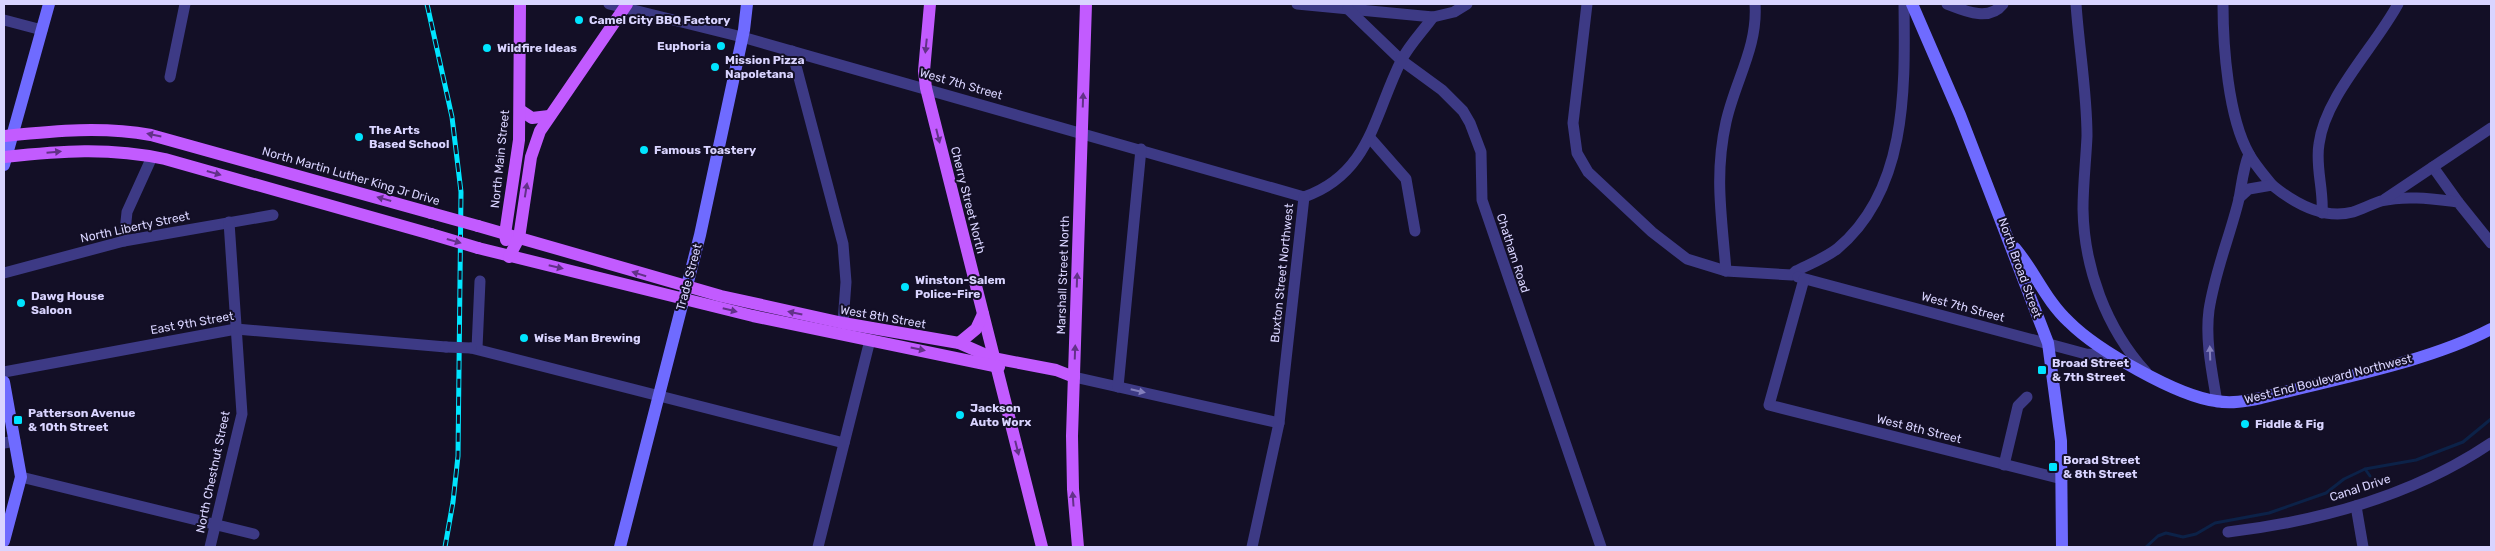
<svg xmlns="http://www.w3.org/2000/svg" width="2495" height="551" font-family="Rubik,sans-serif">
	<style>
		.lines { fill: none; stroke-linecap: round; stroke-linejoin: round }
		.stream { stroke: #0c2248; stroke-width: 3 }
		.street { stroke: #3d3a85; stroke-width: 11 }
		.secondary { stroke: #6f6bff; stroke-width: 12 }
		.primary { stroke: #c25bff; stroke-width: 12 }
		.rail-casing { stroke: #00e5ff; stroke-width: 5 }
		.rail { stroke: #130f26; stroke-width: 3; stroke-dasharray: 9; stroke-linecap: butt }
		.street-bridge { stroke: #3d3a85; stroke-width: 11 }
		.primary-bridge { stroke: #c25bff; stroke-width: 12 }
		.oneway { fill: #623188 }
		.oneway2 { fill: #837fbc }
		.poi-dot { fill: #00e5ff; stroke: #130f26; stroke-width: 2 }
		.labels { text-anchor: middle; stroke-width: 4; stroke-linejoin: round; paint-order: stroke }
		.poi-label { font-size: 12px; font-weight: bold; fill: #d9d4ff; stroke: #130f26; text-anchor: start }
		.street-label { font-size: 12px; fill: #d9d4ff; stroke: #130f26 }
	</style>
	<rect width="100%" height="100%" fill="#130f26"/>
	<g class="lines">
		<!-- stream -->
		<g class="stream">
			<path d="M2365 469 2370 476"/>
			<path d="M2146 547 2158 536 2166 533 2183 537 2196 534 2215 523 2269 513 2326 493 2344 479 2365 469 2416 460 2463 442 2491 419"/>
		</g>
		<!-- street -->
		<g class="street">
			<path d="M609 4 742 37 1304 197"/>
			<path d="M1297 4 1433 17 1454 12 1467 4"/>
			<path d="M1587 4 1573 123 1577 153 1588 172 1652 232 1687 259 1726 271 1792 275 1796 271C1810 264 1825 258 1837 249 1908 190 1905 87 1904 4"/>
			<path d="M1947 4C1965 11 1989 22 2003 4"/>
			<path d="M2076 4C2079 48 2087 92 2087 136 2086 160 2083 184 2083 209 2084 268 2106 328 2146 372"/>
			<path d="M2223 4C2223 46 2228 117 2249 154 2255 165 2264 175 2272 185"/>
			<path d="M1348 9 1401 60 1442 90 1463 111 1470 123 1481 152 1482 200 1601 547"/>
			<path d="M4 20 42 30"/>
			<path d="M792 51 843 244 846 282 843 323"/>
			<path d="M170 77 185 4"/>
			<path d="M1370 138 1406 179 1415 231"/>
			<path d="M2433 167 2458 202"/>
			<path d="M1304 197C1370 174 1374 115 1401 61 1409 45 1423 31 1433 17"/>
			<path d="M2239 198 2249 189 2272 185C2294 203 2323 220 2353 212 2362 209 2372 204 2381 201 2406 195 2433 199 2458 202L2491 243"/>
			<path d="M2385 199 2491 128"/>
			<path d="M2322 213C2324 190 2315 167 2319 144 2325 96 2375 47 2398 4"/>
			<path d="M124 241 127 212 152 157"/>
			<path d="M1726 271C1722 218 1714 176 1726 122 1735 81 1758 47 1755 4"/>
			<path d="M4 273 124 241 273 215"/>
			<path d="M1798 277 2086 354 2115 356"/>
			<path d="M1804 279 1769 405 2062 479"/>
			<path d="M471 348 844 443"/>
			<path d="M477 348 480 281"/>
			<path d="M4 372 236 329 446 347"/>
			<path d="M1074 377 1279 423"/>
			<path d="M1118 387 1141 149"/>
			<path d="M2217 402C2212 372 2205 340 2209 310 2215 271 2230 236 2239 199 2242 183 2243 169 2249 154"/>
			<path d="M4 443 15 441"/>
			<path d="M2004 465 2018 406 2027 397"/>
			<path d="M21 477 254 534"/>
			<path d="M2356 506 2363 547"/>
			<path d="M2228 532C2320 521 2414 495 2491 443"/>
			<path d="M210 547 242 414 229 222"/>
			<path d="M818 547 870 340"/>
			<path d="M1252 547 1279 423 1304 197"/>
		</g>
		<!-- secondary -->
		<g class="secondary">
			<path d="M1912 4 1960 115 2048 343 2061 441 2062 547"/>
			<path d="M4 165 49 4"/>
			<path d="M2015 248C2035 272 2046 301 2069 322 2097 350 2177 396 2216 401 2231 404 2246 401 2261 398 2333 379 2426 363 2491 329"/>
			<path d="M4 382 21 477 4 541"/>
			<path d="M620 547 700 235 744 30 747 4"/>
		</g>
		<!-- primary -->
		<g class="primary">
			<path d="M930 4 924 71 926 88 1042 547"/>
			<path d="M520 110 532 118 549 116"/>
			<path d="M4 136C54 131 101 126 151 135L431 213"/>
			<path d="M4 157C61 151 108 147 165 159L431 234"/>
			<path d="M478 226 721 296 843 323 959 343 993 358 1056 370 1074 377"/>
			<path d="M506 240 505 234 519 140 520 4"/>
			<path d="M478 248 753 316 999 367"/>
			<path d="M509 257 519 238 531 157 540 131 627 4"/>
			<path d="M959 343 976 329 983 314"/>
			<path d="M1078 547 1073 489 1072 436 1086 4"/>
		</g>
		<defs>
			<path id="rail" d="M427 4 452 117 461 192 458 456 453 502 445 547"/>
		</defs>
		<!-- rail casing -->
		<use href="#rail" class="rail-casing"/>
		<!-- rail -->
		<use href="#rail" class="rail"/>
		<!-- street-bridge -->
		<path class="street-bridge" d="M446 347 471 348"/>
		<!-- primary-bridge -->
		<g class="primary-bridge">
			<path d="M431 213 478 226"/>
			<path d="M431 234 478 248"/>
		</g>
	</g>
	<!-- one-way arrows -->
	<defs><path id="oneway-solid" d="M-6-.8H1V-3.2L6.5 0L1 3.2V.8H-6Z" transform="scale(1.25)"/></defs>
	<g class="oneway">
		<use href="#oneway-solid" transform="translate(926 46) rotate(96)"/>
		<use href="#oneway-solid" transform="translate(1083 100) rotate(-88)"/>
		<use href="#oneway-solid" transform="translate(154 135) rotate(-168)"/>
		<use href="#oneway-solid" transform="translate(938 136) rotate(76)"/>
		<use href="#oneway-solid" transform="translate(54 152) rotate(-5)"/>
		<use href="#oneway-solid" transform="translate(214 173) rotate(16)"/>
		<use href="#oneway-solid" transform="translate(526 190) rotate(-81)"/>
		<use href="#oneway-solid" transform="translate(384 199) rotate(-164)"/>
		<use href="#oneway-solid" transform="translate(454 241) rotate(16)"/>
		<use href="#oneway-solid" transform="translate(556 267) rotate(13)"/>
		<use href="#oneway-solid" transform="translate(639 274) rotate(-163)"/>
		<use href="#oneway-solid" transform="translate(1077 280) rotate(-88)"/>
		<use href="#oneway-solid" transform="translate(730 310) rotate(14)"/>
		<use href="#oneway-solid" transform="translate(795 313) rotate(-168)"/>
		<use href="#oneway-solid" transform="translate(918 349) rotate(12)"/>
		<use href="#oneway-solid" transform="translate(1075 352) rotate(-88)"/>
		<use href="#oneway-solid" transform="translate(1017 448) rotate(76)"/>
		<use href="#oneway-solid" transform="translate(1073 499) rotate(-94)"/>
	</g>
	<g class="oneway2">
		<use href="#oneway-solid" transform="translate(2210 353) rotate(-92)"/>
		<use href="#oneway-solid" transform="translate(1138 391) rotate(13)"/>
	</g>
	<!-- markers -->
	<g class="poi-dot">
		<circle cx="579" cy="20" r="5"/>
		<circle cx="721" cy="46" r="5"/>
		<circle cx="487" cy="48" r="5"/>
		<circle cx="715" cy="67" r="5"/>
		<circle cx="359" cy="137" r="5"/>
		<circle cx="644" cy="150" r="5"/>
		<circle cx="905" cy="287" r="5"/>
		<circle cx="21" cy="303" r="5"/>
		<circle cx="524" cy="338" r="5"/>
		<rect x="2037" y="365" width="10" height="10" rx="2.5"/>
		<circle cx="960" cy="415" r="5"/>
		<rect x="13" y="415" width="10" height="10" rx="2.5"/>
		<circle cx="2245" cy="424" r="5"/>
		<rect x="2048" y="462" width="10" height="10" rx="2.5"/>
	</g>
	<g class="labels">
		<!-- poi labels -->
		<g class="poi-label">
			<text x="589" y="24">Camel City BBQ Factory</text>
			<text x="711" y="50" text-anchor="end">Euphoria</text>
			<text x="497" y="52">Wildfire Ideas</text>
			<text x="725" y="64">Mission Pizza<tspan x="725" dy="14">Napoletana</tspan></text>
			<text x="369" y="134">The Arts<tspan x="369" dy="14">Based School</tspan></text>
			<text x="654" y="154">Famous Toastery</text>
			<text x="915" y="284">Winston-Salem<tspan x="915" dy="14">Police-Fire</tspan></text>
			<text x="31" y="300">Dawg House<tspan x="31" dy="14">Saloon</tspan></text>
			<text x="534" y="342">Wise Man Brewing</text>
			<text x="2052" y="367">Broad Street<tspan x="2052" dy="14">&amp; 7th Street</tspan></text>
			<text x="970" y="412">Jackson<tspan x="970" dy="14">Auto Worx</tspan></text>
			<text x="28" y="417">Patterson Avenue<tspan x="28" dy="14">&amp; 10th Street</tspan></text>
			<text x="2255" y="428">Fiddle &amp; Fig</text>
			<text x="2063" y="464">Borad Street<tspan x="2063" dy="14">&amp; 8th Street</tspan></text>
		</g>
		<!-- street labels -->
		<g class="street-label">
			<text transform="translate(961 84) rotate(16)" y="4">West 7th Street</text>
			<text transform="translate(500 159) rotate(-84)" y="4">North Main Street</text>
			<text transform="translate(351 176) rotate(16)" y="4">North Martin Luther King Jr Drive</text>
			<text transform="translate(968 200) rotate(76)" y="4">Cherry Street North</text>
			<text transform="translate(135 227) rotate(-12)" y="4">North Liberty Street</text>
			<text transform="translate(1513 253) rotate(72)" y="4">Chatham Road</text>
			<text transform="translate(2020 268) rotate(70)" y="4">North Broad Street</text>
			<text transform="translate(1282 273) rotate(-84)" y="4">Buxton Street Northwest</text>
			<text transform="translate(1063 275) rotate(-88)" y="4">Marshall Street North</text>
			<text transform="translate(689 277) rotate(-75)" y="4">Trade Street</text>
			<text transform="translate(1963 307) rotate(15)" y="4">West 7th Street</text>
			<text transform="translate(883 317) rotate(10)" y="4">West 8th Street</text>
			<text transform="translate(192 323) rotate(-10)" y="4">East 9th Street</text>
			<text transform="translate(2328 379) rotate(-14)" y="4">West End Boulevard Northwest</text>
			<text transform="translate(1919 429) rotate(14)" y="4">West 8th Street</text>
			<text transform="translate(213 472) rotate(-78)" y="4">North Chestnut Street</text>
			<text transform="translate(2360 488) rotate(-18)" y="4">Canal Drive</text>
		</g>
	</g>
	<!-- border -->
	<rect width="2495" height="551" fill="none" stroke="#d9d4ff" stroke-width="10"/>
</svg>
